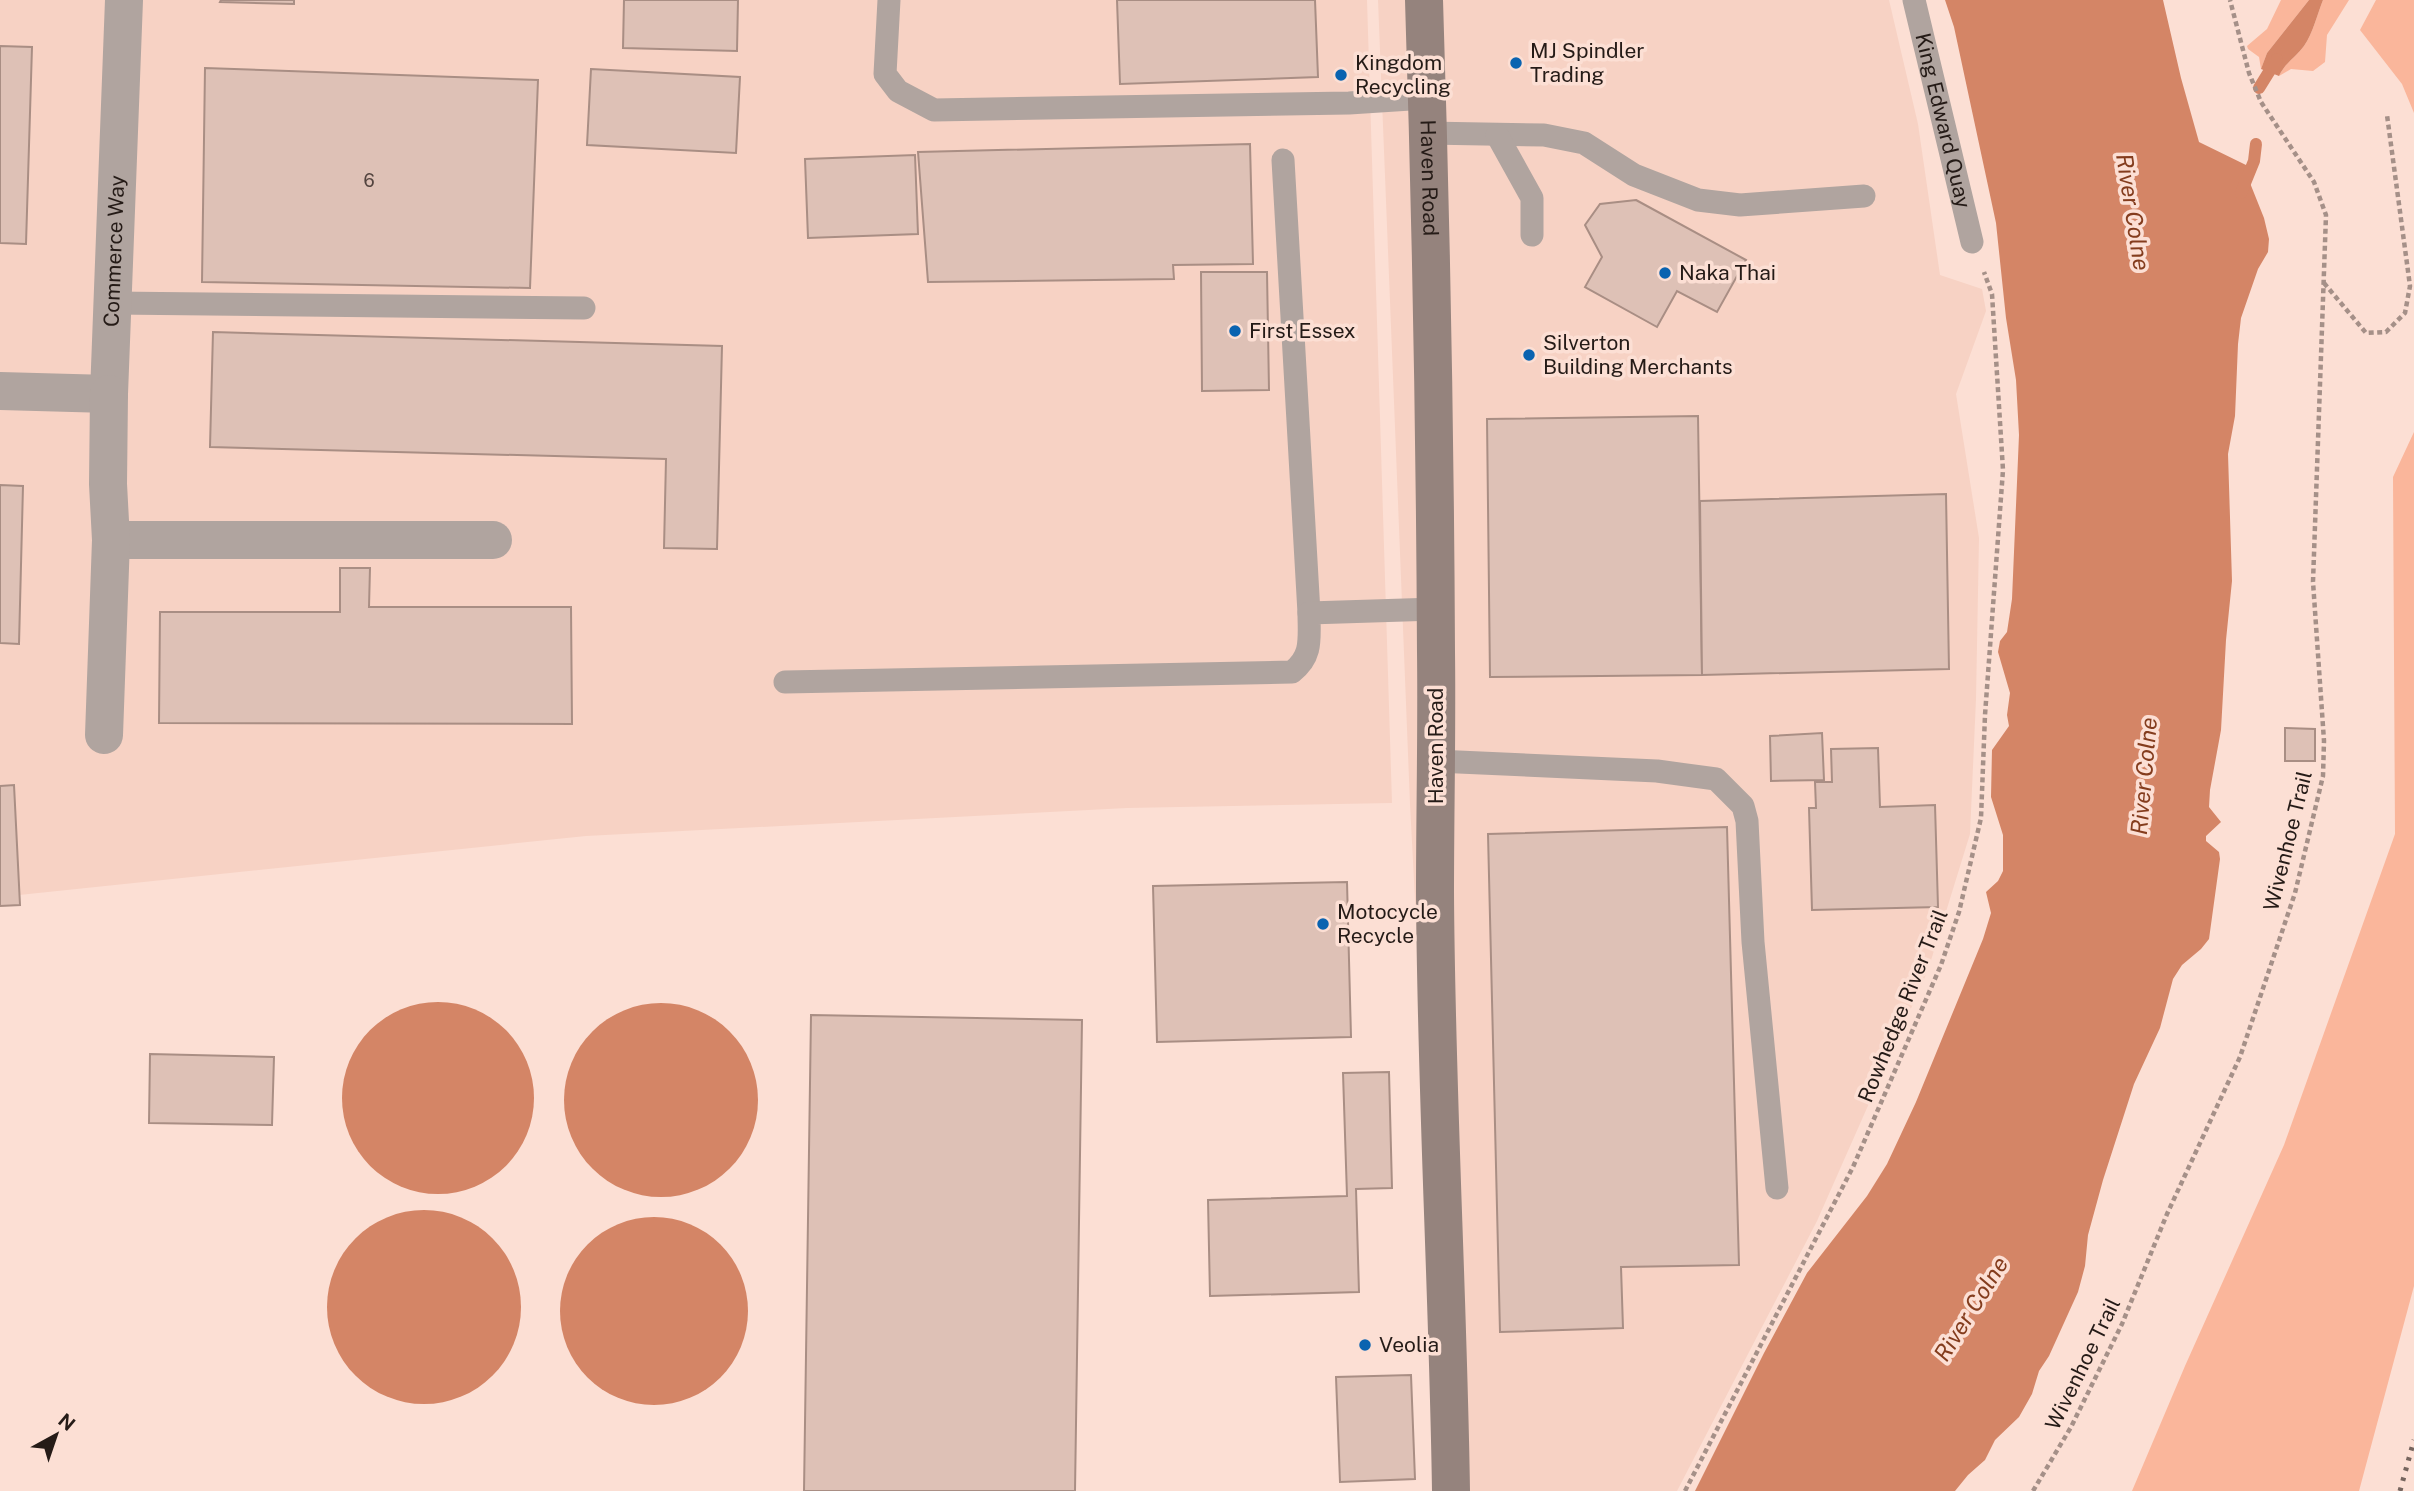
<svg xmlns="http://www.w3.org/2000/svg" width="2414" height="1491" font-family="'Public Sans',sans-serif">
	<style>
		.built { fill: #f7d2c4 }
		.green { fill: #fab69b }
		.water { fill: #d48566 }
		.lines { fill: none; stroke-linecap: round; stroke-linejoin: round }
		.stream { stroke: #d48566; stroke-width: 12 }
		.building { fill: #dec1b6; stroke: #a98e84; stroke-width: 2 }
		.path { stroke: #a59088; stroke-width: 4.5; stroke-dasharray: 5 3.5; stroke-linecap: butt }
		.lane { stroke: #b0a49f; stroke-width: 23 }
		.street { stroke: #b0a49f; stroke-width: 38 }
		.secondary { stroke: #95837d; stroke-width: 38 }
		.rail { stroke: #76655e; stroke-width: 5; stroke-dasharray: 3.5 7; stroke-linecap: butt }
		.poi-dot { fill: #0a63b0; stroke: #fcdfd4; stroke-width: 2.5 }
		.labels { text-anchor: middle; stroke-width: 7; stroke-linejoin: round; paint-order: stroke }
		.number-label { font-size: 18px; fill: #53443f }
		.poi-label { font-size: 21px; fill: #251b17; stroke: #fcdfd4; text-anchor: start }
		.street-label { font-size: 21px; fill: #251b17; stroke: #fcdfd4 }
		.water-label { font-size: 23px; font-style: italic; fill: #843c1d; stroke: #fcdfd4 }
	</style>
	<rect width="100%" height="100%" fill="#fcdfd4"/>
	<!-- built -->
	<g class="built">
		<path d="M0 0H1367L1392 803 1127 808 586 836 0 897Z"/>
		<path d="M1378 0H1889L1918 124 1940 275 1982 289 1986 311 1956 394 1979 538 1976 699 1970 834 1928 970 1817 1221 1677 1491H1446L1410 804Z"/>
	</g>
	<!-- green -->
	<g class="green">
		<path d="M2281 0H2309L2267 53 2261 69 2259 57 2248 49 2247 46 2267 29Z"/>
		<path d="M2323 0H2349L2327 35 2325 62 2313 71 2291 69 2279 76C2285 63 2296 57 2304 46 2313 33 2317 15 2323 0Z"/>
		<path d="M2376 0H2414V113L2402 84 2360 30Z"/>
		<path d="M2414 432V1286L2359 1491H2132L2185 1366 2284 1145 2395 834 2393 477Z"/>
	</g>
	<!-- water -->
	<g class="water">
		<path d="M1945 0H2163L2181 78 2199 142 2246 165V173L2264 218 2269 239 2268 252 2258 269 2241 318 2238 344 2235 416 2228 454 2232 581 2226 640 2221 730 2210 790 2209 807 2221 822 2206 836V841L2219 852 2220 859 2209 939 2201 949 2182 965 2173 979 2160 1028 2134 1084 2103 1180 2088 1235 2085 1266 2078 1292 2049 1356 2039 1371 2032 1394 2019 1417 1995 1440 1985 1460 1968 1475 1955 1491H1695L1764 1353 1807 1273 1867 1196 1887 1164 1916 1102 1983 939 1991 913 1986 892 1998 881 2003 871V835L1991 797 1992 750 2009 726 2007 715 2010 693 1998 652 2000 641 2007 632 2012 599 2019 435 2016 380 2006 318 1996 223 1954 27Z"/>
		<path d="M2309 0H2323C2317 15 2313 33 2304 46 2296 57 2285 63 2279 76L2261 69 2267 53Z"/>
		<circle cx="438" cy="1098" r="96"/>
		<circle cx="661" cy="1100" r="97"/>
		<circle cx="424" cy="1307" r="97"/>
		<circle cx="654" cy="1311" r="94"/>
	</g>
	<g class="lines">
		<!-- stream -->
		<g class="stream">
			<path d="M2259 88 2277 59"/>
			<path d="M2241 193 2254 161 2256 144"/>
		</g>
	</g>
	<!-- building -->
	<g class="building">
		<path d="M221 0H294V4L220 2Z"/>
		<path d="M624 0H738L737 51 623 48Z"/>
		<path d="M1117 0H1315L1318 77 1120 84Z"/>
		<path d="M0 46 32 47 26 244 0 243Z"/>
		<path d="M205 68 538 80 530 288 202 282Z"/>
		<path d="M591 69 740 77 736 153 587 145Z"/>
		<path d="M1250 144 1253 264 1173 265 1174 279 928 282 918 152Z"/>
		<path d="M915 155 918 234 808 238 805 159Z"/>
		<path d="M1636 200 1746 260 1717 312 1677 291 1657 327 1585 287 1602 257 1585 225 1600 204Z"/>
		<path d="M1201 272H1267L1269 390 1202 391Z"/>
		<path d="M213 332 722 346 717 549 664 548 666 459 210 447Z"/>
		<path d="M1698 416 1702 675 1490 677 1487 419Z"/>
		<path d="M0 485 23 486 19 644 0 643Z"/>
		<path d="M1946 494 1949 669 1702 675 1700 501Z"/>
		<path d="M340 568H370L369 607H571L572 724 159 723 160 612H340Z"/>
		<path d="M2285 728 2315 729V761H2285Z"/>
		<path d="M1822 733 1824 780 1771 781 1770 736Z"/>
		<path d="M1878 748 1880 807 1935 805 1938 907 1812 910 1809 808H1816L1815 782H1832L1831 749Z"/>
		<path d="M14 785 20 905 0 906V786Z"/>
		<path d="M1727 827 1739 1265 1621 1267 1623 1328 1500 1332 1488 834Z"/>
		<path d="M1347 882 1351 1037 1157 1042 1153 886Z"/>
		<path d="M811 1015 1082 1020 1075 1491H804Z"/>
		<path d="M150 1054 274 1057 272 1125 149 1123Z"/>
		<path d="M1389 1072 1392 1188 1356 1189 1359 1292 1210 1296 1208 1200 1347 1196 1343 1073Z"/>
		<path d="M1411 1375 1415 1479 1340 1482 1336 1377Z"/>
	</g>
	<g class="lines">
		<!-- path -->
		<g class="path">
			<path d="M2324 283 2366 333 2386 332 2405 313 2410 286 2387 115"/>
			<path d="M1685 1491 1853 1167 1941 965 1959 912 1981 818 1985 715 2003 470 1992 294 1984 272"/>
			<path d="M2033 1491 2071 1427 2122 1324 2167 1214 2240 1057 2295 893 2323 776 2324 741 2313 582 2326 215 2314 182 2261 102 2249 73 2230 0"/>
		</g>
		<!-- lane -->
		<g class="lane">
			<path d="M889 0 885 74 898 91 934 110 1349 103 1426 98"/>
			<path id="s1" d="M1914 0 1972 242"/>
			<path d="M1427 133 1544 135 1584 143 1634 175 1698 200 1740 205 1864 196"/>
			<path d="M1497 135 1532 198V235"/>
			<path d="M1283 160 1309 613"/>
			<path d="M113 303 584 308"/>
			<path d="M785 682 1292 672C1313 656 1309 638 1309 613L1436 609"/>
			<path d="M1436 761 1657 771 1716 779 1743 806 1747 821 1753 942 1777 1188"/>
		</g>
		<!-- street -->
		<g class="street">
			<path id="s2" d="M0 391 109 394 124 0"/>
			<path d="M111 540H493"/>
			<path d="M104 735 111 540 108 484 109 394"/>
		</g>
		<!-- secondary -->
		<path class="secondary" id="s3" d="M1424 0C1431 217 1435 435 1436 652 1437 732 1435 812 1435 892 1436 1092 1448 1291 1451 1491"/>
		<!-- rail -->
		<path class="rail" d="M2400 1491 2414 1440"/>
	</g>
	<!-- markers -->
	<g class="poi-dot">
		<circle cx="1516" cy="63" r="7"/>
		<circle cx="1341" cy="75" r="7"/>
		<circle cx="1665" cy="273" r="7"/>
		<circle cx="1235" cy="331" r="7"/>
		<circle cx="1529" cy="355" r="7"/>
		<circle cx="1323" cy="924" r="7"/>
		<circle cx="1365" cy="1345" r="7"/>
	</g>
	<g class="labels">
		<!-- number labels -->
		<g class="number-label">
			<text x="369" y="187">6</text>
		</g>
		<!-- poi labels -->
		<g class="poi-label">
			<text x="1530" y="58">MJ Spindler<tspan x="1530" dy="24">Trading</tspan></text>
			<text x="1355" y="70">Kingdom<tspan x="1355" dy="24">Recycling</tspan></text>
			<text x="1679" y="280">Naka Thai</text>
			<text x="1249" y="338">First Essex</text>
			<text x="1543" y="350">Silverton<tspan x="1543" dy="24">Building Merchants</tspan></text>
			<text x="1337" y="919">Motocycle<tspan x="1337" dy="24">Recycle</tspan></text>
			<text x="1379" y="1352">Veolia</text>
		</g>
		<!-- street labels -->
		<g class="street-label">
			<text dy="7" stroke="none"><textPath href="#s1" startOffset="124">King Edward Quay</textPath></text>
			<text dy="7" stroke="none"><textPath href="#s3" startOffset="178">Haven Road</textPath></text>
			<text dy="7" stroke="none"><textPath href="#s2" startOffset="252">Commerce Way</textPath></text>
			<text transform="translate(1436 746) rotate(-90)" y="7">Haven Road</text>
			<text transform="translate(2288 841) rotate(-76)" y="7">Wivenhoe Trail</text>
			<text transform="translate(1903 1006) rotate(-68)" y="7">Rowhedge River Trail</text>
			<text transform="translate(2083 1364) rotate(-64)" y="7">Wivenhoe Trail</text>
		</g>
		<!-- water labels -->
		<g class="water-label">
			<text transform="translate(2133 212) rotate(81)" y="8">River Colne</text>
			<text transform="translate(2144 776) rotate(-85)" y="8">River Colne</text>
			<text transform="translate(1971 1309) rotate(-58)" y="8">River Colne</text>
		</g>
	</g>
	<!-- north arrow -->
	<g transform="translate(56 1435) rotate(40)" stroke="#fcdfd4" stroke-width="5" paint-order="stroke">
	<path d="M0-5L12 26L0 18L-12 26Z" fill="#251b17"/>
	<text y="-10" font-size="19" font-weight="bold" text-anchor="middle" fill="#251b17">N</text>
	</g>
</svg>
